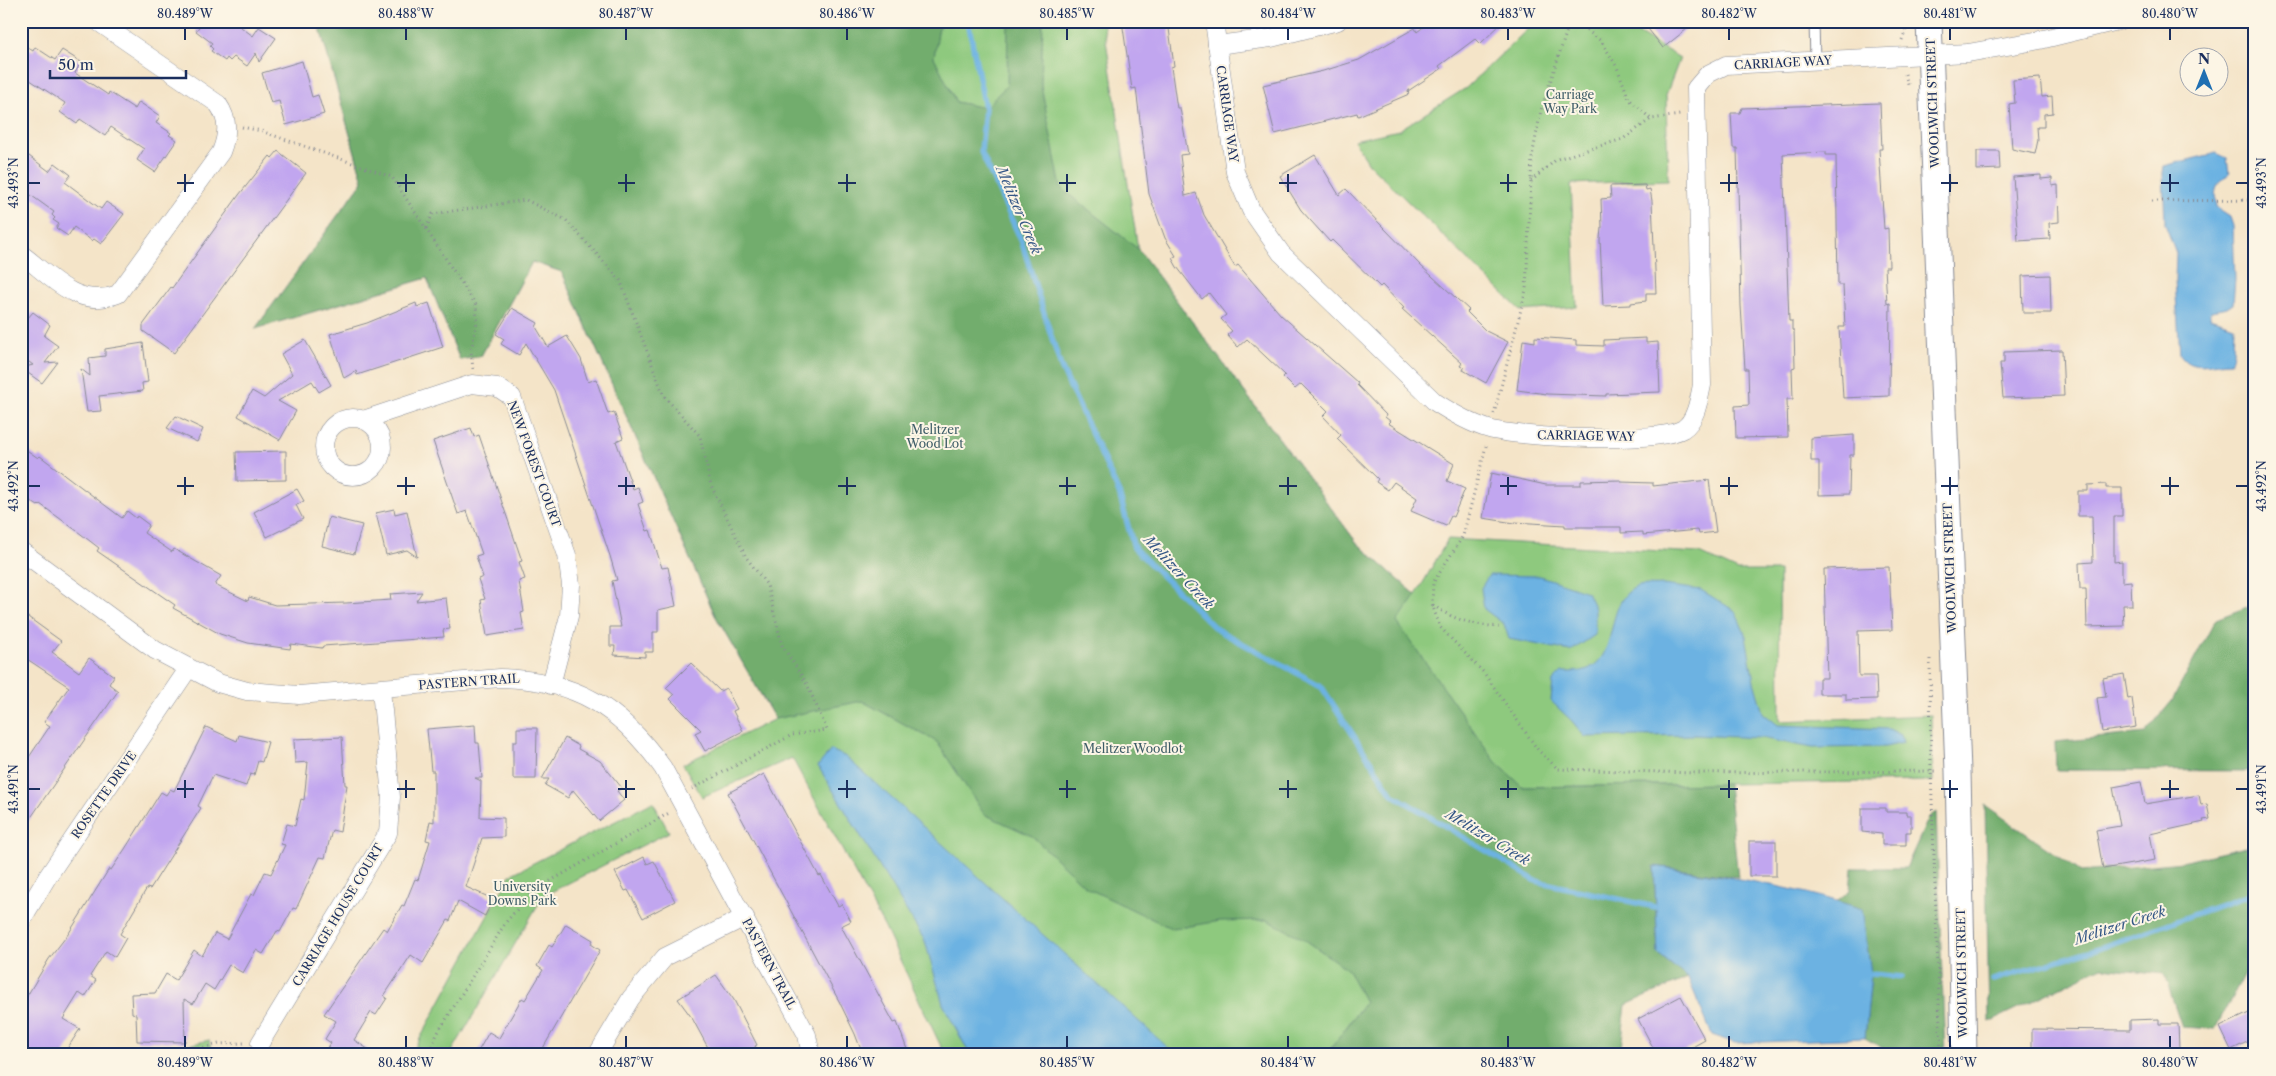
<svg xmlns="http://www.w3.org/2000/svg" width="2276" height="1076" font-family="'Libre Caslon Text',serif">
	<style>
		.green { fill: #8ec97e; stroke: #547c6e }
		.forest { fill: #72ad6d; stroke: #466e66 }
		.water { fill: #6cb2e2; stroke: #4470a0 }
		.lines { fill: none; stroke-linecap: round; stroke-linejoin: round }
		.stream { stroke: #6cb2e2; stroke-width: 5.5 }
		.building { fill: #c1a6ef }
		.lane-casing { stroke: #888a93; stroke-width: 11 }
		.street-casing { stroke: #888a93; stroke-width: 19 }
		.secondary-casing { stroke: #888a93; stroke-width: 27 }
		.path { stroke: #888a93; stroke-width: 3; stroke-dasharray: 1 4; stroke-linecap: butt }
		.lane { stroke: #fff; stroke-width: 9 }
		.street { stroke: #fff; stroke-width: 18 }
		.secondary { stroke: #fff; stroke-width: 25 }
		.ticks { fill: none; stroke: #1b2f5e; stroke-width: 2 }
		.labels { text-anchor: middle; stroke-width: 4; stroke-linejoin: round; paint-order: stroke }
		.street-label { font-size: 12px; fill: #1b2f5e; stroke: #fcf5e5 }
		.park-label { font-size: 12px; fill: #3e5d68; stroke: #fcf5e5 }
		.water-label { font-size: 14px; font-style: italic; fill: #335686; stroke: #fcf5e5 }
		.neatline { fill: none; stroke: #1b2f5e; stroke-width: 2 }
		.ticks-label { font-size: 12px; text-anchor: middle; fill: #1b2f5e }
	</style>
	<rect width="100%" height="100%" fill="#fcf5e5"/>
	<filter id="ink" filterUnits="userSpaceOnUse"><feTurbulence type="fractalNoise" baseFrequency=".02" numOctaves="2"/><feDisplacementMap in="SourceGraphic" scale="10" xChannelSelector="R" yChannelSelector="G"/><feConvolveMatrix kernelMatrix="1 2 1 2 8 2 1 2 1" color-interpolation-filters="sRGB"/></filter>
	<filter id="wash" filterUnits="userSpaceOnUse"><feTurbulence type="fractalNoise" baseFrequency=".0096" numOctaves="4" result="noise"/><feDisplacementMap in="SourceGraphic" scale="20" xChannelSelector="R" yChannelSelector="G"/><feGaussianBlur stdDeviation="1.12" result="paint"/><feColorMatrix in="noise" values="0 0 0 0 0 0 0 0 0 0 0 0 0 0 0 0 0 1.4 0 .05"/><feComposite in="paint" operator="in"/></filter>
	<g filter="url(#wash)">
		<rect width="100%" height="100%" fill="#f4e4c8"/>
		<!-- green -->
		<g class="green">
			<path d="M318 21H1103L1138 249 1357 543 1416 595 1448 539 1699 553 1738 571H1779L1780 721 1931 715 1933 781 1523 787 1326 1055H945L885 928 792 758 702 797 683 764 775 719 715 615 562 272 532 262 481 356 460 360 427 278 255 329 363 181Z"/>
			<path d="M1536 21H1618L1680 58 1666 95 1668 180 1571 184 1577 307 1521 311 1369 164 1354 140 1399 130 1466 88Z"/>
			<path d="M653 802 669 832 543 896 450 1055H411L510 875Z"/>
			<path d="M209 1040 212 1055H148Z"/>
		</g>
		<!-- forest -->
		<g class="forest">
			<path d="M318 21H940L934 57 956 102 985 108 1007 85 1008 21H1043L1041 85 1061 188 1138 249 1357 543 1416 595 1397 622 1495 761 1523 787 1728 784 1738 877 1654 866 1658 954 1688 978 1626 1005 1621 1048 1623 1055H1326L1365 1002 1348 970 1304 939 1267 920 1220 921 1173 929 1087 888 1032 836 984 814 937 742 862 701 775 719 715 615 562 272 532 262 481 356 460 360 427 278 255 329 363 181Z"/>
			<path d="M2247 607 2255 616V771L2056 770 2055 742 2145 733 2172 701 2216 619Z"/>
			<path d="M1985 805 2081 872 2182 862 2245 847H2255V954L2215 1029 2182 1027 2164 974 2102 967 1989 1022Z"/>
			<path d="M1936 812 1945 1055H1894L1865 1038 1871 974 1837 901 1850 890 1852 868H1906L1929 817Z"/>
		</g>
		<!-- water -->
		<g class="water">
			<path d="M2216 153 2227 158 2229 173C2216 189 2214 184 2216 208L2230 217 2233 226 2235 279 2233 304 2227 308 2211 311 2210 318 2234 326 2233 353 2231 362C2213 362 2191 372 2180 354L2175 281 2176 253 2165 224 2163 173 2164 166Z"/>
			<path d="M1489 575 1540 576 1587 592 1595 609V635L1571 651 1509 639 1504 624 1484 609 1481 588Z"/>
			<path d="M1663 585 1701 590 1735 611 1746 636 1754 682 1763 713 1778 725 1889 729 1901 735 1903 743 1885 747 1813 748 1761 738 1694 735 1585 737 1572 721 1551 701 1553 681 1562 672C1568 672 1576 672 1582 671 1622 661 1602 603 1636 587 1643 584 1655 586 1663 585Z"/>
			<path d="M831 750 846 757 1176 1055H970L943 1004 925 941 818 766Z"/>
			<path d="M1654 866C1724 876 1794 886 1862 909L1871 974 1865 1038 1735 1043 1712 1035 1688 978 1658 954Z"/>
		</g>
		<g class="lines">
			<!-- stream -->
			<g class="stream">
				<path d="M968 21 985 108 981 152 1021 240 1061 367 1119 493 1134 548 1216 629 1321 686 1392 794 1536 881 1655 907"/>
				<path d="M1871 974 1902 977"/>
				<path d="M1993 980 2099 948 2255 893"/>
			</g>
		</g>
		<g id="blocks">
			<!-- building -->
			<g class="building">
				<path d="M203 21H233L253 36 259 27 276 38 259 62 256 53 247 66 234 57 230 61 227 58 225 61 211 51 213 49 210 46 212 43 196 31Z"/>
				<path d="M1122 21H1168L1174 66 1171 67 1176 102 1177 108H1180L1188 154 1180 155 1185 196 1196 193 1204 215 1235 267 1238 265 1281 315 1358 383 1357 385 1386 415 1385 417 1390 421 1388 423 1454 464 1447 481 1465 489 1453 517 1451 516 1446 526 1411 511 1417 498 1394 482 1388 490 1376 482 1378 479 1337 439 1341 435 1323 416 1328 411 1301 384 1295 389 1283 377 1285 375 1247 339 1238 347 1227 335 1232 331 1221 319 1226 315 1209 293 1202 299 1177 267 1172 258 1176 256 1165 238 1149 194 1136 88 1132 89Z"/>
				<path d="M1431 21H1504L1480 44 1475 39 1439 66 1441 69 1408 91 1409 94 1358 116 1357 113 1275 134 1263 85 1323 71 1359 60 1415 28 1417 32Z"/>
				<path d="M1642 21H1697L1663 48Z"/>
				<path d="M21 43 33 51 35 47 55 60 62 50 81 62 75 73 108 95 109 92 135 109 139 102 160 116 156 123 171 133 169 135 177 140 155 172 137 160 144 149 111 127 105 136 80 119 77 124 60 112 65 103 21 74Z"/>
				<path d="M302 61 312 97 318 95 324 114 286 125 279 101 271 103 262 73Z"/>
				<path d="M2040 78 2042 97 2052 96 2053 113 2044 114V127H2037L2038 140 2035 154 2012 149 2009 104 2015 103 2013 80Z"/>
				<path d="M1880 103 1882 149H1879L1884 229 1888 228 1889 267H1885L1887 304 1890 303 1889 396 1843 398 1839 327H1845L1843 285H1838L1836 155H1826V152L1783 154 1789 321H1792V330H1794L1795 367 1792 368 1793 399H1787L1788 437 1736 438 1735 406 1749 405 1748 369H1745L1741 306 1737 148H1733L1731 113H1740L1742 108Z"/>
				<path d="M21 150 49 171 55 163 71 175 65 182 101 209 106 202 124 214 101 244 94 239 92 241 74 227 68 236 56 228 59 224 53 220 55 218 52 215 54 212 21 188Z"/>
				<path d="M278 151 306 173 174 353 143 331V325L171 287 172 288 239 195 270 156 272 158Z"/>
				<path d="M1977 151H1999L2000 169 1977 170Z"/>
				<path d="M1315 155 1339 195 1346 189 1420 265 1469 310 1467 312 1486 331 1508 342 1486 383 1463 370 1464 368 1460 366 1462 363 1402 309 1404 308 1382 285 1380 287 1332 240 1330 242 1301 210 1280 176Z"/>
				<path d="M2041 175V179L2052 178V186L2058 185 2059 222 2049 223 2050 239 2018 241 2013 177Z"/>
				<path d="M1645 185 1646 190 1650 189 1652 201 1656 293H1646V301L1631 303V305L1603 306 1600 239 1601 228H1602L1601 199 1611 198 1610 186Z"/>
				<path d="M2050 275 2051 313H2023L2022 276Z"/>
				<path d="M416 303 417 307 429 303 443 347 357 375 356 371 344 378 330 334 367 323Z"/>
				<path d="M512 308 538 323 536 327 548 347 567 336 581 359 588 382 596 379 608 414 614 412 623 438 616 441 633 489 638 487 643 502 638 504 647 531 650 530 662 568 668 567 676 606 658 610V632H653V652H645V657L614 655 615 646H610V627H621L612 581 617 580 610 556 554 390 526 343 519 355 501 344 504 339 496 334Z"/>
				<path d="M33 312 50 325 44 336 58 346 45 363 58 362 42 383 21 368 33 365 21 356V326Z"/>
				<path d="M1535 337 1576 340V345L1604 346V340L1646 338V343L1658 342 1660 392 1606 394V396L1547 394 1517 390 1523 340 1535 342Z"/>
				<path d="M305 340 331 385 319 392 312 381 278 401 296 411 280 440 238 416 252 391 264 398 292 374 281 354Z"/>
				<path d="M143 343 148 382 142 383 143 391 99 396 101 411 87 412 81 369 90 376 89 358 105 356V349Z"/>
				<path d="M2062 350 2064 396 2003 398 2000 363H2004V352Z"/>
				<path d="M176 416 203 429 197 442 167 428Z"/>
				<path d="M471 428 474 437 479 435 522 561 519 562 525 579 519 581 524 612 521 613 524 630 487 636 481 600 485 599 478 579 483 577 476 556 482 554 467 511 458 514 433 441Z"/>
				<path d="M1854 435V455H1850L1849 494 1819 495V461H1811V438Z"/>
				<path d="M21 446 38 458 40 456 122 518 127 511 136 518 137 516 149 525 144 533 172 552 174 549 221 576 215 585 248 601 249 597 275 605 346 603 391 600 390 594 422 592 416 601 446 598 450 629 443 630 444 637 323 646 322 648 291 644 290 649 248 643 220 634 173 608 175 605 97 551 99 548 77 531 40 504 38 506 21 495Z"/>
				<path d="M286 451V480L237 481 236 452Z"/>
				<path d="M1491 473 1546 485H1581V481L1621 480V482L1653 483V486L1709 480 1716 532 1699 534 1698 530 1643 535V532L1621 533V527H1565V525L1514 522V523L1483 518Z"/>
				<path d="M2106 484V488H2122V516H2114V562L2122 561V582L2131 581 2132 605H2123L2124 626 2087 627 2086 589H2080L2079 563 2093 562 2092 516H2078V491H2088V485Z"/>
				<path d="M297 489 304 501 296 505 303 519 267 537 254 512Z"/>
				<path d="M394 509 395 514 407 511 417 557 407 550 386 555 376 513Z"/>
				<path d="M329 517 362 525 354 554 322 546Z"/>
				<path d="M1889 567 1892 630 1858 631 1859 676H1876L1877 699 1846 700V694H1819V678H1827L1824 569Z"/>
				<path d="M21 612 61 641 52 652 79 672 89 658 114 676 109 684 118 691 21 832V769L50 726 44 722 69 687 21 655Z"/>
				<path d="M691 663 720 691 726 688 737 709 733 711 743 731 705 751 695 733 701 730 670 699 674 695 666 688Z"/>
				<path d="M2124 674 2128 699 2132 698 2136 727 2102 732 2097 698 2106 697 2103 678Z"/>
				<path d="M475 725 476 743H479L482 778H475L481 781 480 817 504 818V837L482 838 466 887 493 899 485 916 458 901 450 921 448 920 423 963 411 955 384 996 387 998 376 1015 371 1012 354 1040 377 1055H337L327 1049 331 1043 325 1039 336 1021 324 1014 383 928 387 931 402 905 404 906 415 879 418 880 430 841 426 840 430 821 434 822V771H431L427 729Z"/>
				<path d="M206 727 237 741 239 735 268 742 262 762 258 761 254 775 250 774 246 786 213 775 198 806 201 808 150 889 147 888 120 934 126 938 115 957 106 951 90 976 96 980 85 997 79 993 63 1019 80 1029 63 1055H35L21 1046V1006L49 959 69 933 109 869 111 870 125 849 161 792 166 795 170 789 174 791Z"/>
				<path d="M517 728H537L536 779H513V742H517Z"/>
				<path d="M342 737 345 785H347L340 832 332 830 325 858 320 857 296 909 293 908 280 932 277 931 263 954 256 950 243 973 229 965 214 990 205 984 193 1004 184 999 185 1042 137 1041 136 1014 132 1013 131 994 155 993 166 974 176 980 194 950 202 956 215 933 227 939 251 894 254 895 265 872 271 874 285 845 281 844 287 824 295 826 301 799 304 800 308 762 295 763 294 739Z"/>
				<path d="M565 738 579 746 578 749 600 761 622 788 617 791 624 800 599 821 573 790 568 798 545 785 549 779H542Z"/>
				<path d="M764 774 819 876 821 875 838 906 842 904 851 921 841 926 894 1023 897 1022 909 1055H863L855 1034 839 1001 728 793Z"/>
				<path d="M2141 782 2145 804 2199 795 2201 805 2207 804 2210 819 2203 820 2204 822 2150 834 2155 860 2103 869 2096 830 2120 826 2113 787Z"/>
				<path d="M1862 808H1886V812H1906V815H1911V832H1906V845H1882V834L1862 832Z"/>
				<rect x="1749" y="841" width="27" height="35"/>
				<path d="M644 857 647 864 654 861 675 901 643 918 628 890 625 891 615 872Z"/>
				<path d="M566 924 593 940 591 944 600 950 539 1055H476L489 1032 499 1038 522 998 525 1000 543 970 537 966 549 945 552 947Z"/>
				<path d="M716 975 734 1000 757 1045 755 1046 758 1055H712L692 1018 678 999Z"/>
				<path d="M1681 996 1705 1040 1678 1055H1657L1638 1019Z"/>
				<path d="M2255 1010V1043L2247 1042 2231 1050 2220 1027Z"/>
				<path d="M2159 1019V1024H2178L2179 1048 2109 1054 2032 1053V1029L2130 1030V1020Z"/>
			</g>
		</g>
	</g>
	<g filter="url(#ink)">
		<use href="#blocks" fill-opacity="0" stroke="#888a93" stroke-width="1"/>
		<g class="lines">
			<defs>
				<path id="lane" d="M1814 21 1815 61"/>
				<g id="street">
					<path d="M1214 21 1235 172 1251 210 1281 253 1435 402C1452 413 1469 423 1489 429 1521 438 1657 444 1683 429 1696 421 1699 399 1702 385L1696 88 1708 74 1726 65 1968 53 2040 40 2118 21"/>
					<path d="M1217 45 1271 38 1338 21"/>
					<path d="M21 254C52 277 78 310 118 294L221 152C228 134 229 120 218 104L97 21"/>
					<circle cx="353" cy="447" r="29"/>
					<path d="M363 420 472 384 497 387 512 397 567 555 571 585 569 616 551 685"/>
					<path d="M21 551 155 650 218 683 247 691 299 695 500 678C576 680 620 707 663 768L807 1035 811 1055"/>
					<path d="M21 921 48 876 188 669"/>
					<path d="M260 1043 388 833 391 797 381 689"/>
					<path d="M597 1055 631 998 665 957 745 917"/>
				</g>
				<path id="secondary" d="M1929 21 1958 771 1964 1055"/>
			</defs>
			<!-- lane casing -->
			<use href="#lane" class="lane-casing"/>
			<!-- street casing -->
			<use href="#street" class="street-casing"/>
			<!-- secondary casing -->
			<use href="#secondary" class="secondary-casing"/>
			<!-- path -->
			<g class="path">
				<path d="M1575 21 1601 41 1617 67 1629 99 1651 119"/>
				<path d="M1902 40 1907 27"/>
				<path d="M1905 74 1909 88"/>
				<path d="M242 127 261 131 392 177 476 305 477 321 471 351 473 369"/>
				<path d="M2254 130 2255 161"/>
				<path d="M1531 181 1557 159 1623 139 1651 119 1680 115"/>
				<path d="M2152 201 2255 200"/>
				<path d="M426 228 433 214 526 200 566 220 620 280 664 396 700 436 711 485 746 557 767 585 782 645 807 684 827 730 792 735 692 789"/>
				<path d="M1494 414 1526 290 1532 157 1541 110 1570 21"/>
				<path d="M1486 446 1463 536 1433 583 1432 604 1440 627 1484 673 1538 750 1558 769 1694 773 1938 771"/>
				<path d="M1433 605C1455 621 1472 624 1499 627"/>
				<path d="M1930 659 1931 771 1941 1055"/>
				<path d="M169 1055 219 1044 244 1043"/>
				<path d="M428 1055 437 1034 506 922 533 891 669 813"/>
			</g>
			<!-- lane -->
			<use href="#lane" class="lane"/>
			<!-- street -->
			<use href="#street" class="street"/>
			<!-- secondary -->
			<use href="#secondary" class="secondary"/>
		</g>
	</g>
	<!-- ticks -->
	<path class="ticks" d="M185 28V40M406 28V40M626 28V40M847 28V40M1067 28V40M1288 28V40M1508 28V40M1729 28V40M1950 28V40M2170 28V40M185 174V192M406 174V192M626 174V192M847 174V192M1067 174V192M1288 174V192M1508 174V192M1729 174V192M1950 174V192M2170 174V192M28 183H40M177 183H194M397 183H415M618 183H635M838 183H856M1059 183H1076M1279 183H1297M1500 183H1517M1720 183H1738M1941 183H1958M2161 183H2179M2236 183H2248M185 477V495M406 477V495M626 477V495M847 477V495M1067 477V495M1288 477V495M1508 477V495M1729 477V495M1950 477V495M2170 477V495M28 486H40M177 486H194M397 486H415M618 486H635M838 486H856M1059 486H1076M1279 486H1297M1500 486H1517M1720 486H1738M1941 486H1958M2161 486H2179M2236 486H2248M185 780V798M406 780V798M626 780V798M847 780V798M1067 780V798M1288 780V798M1508 780V798M1729 780V798M1950 780V798M2170 780V798M28 789H40M177 789H194M397 789H415M618 789H635M838 789H856M1059 789H1076M1279 789H1297M1500 789H1517M1720 789H1738M1941 789H1958M2161 789H2179M2236 789H2248M185 1036V1048M406 1036V1048M626 1036V1048M847 1036V1048M1067 1036V1048M1288 1036V1048M1508 1036V1048M1729 1036V1048M1950 1036V1048M2170 1036V1048"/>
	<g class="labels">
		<!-- street labels -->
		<g class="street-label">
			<text transform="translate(1783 63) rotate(-3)" y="4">CARRIAGE WAY</text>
			<text transform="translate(1933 103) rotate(-92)" y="4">WOOLWICH STREET</text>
			<text transform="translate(1227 114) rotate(82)" y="4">CARRIAGE WAY</text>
			<text transform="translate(1586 436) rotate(1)" y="4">CARRIAGE WAY</text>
			<text transform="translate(534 464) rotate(70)" y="4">NEW FOREST COURT</text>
			<text transform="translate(1950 568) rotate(-92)" y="4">WOOLWICH STREET</text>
			<text transform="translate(469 682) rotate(-4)" y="4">PASTERN TRAIL</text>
			<text transform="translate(104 795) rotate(-55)" y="4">ROSETTE DRIVE</text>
			<text transform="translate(338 915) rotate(-59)" y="4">CARRIAGE HOUSE COURT</text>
			<text transform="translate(769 964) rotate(62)" y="4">PASTERN TRAIL</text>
			<text transform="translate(1962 973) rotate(-91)" y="4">WOOLWICH STREET</text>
		</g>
		<!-- park labels -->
		<g class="park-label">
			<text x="1570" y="99">Carriage<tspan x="1570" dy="14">Way Park</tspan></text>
			<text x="935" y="434">Melitzer<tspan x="935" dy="14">Wood Lot</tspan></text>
			<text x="1133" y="753">Melitzer Woodlot</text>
			<text x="522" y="891">University<tspan x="522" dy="14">Downs Park</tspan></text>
		</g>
		<!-- water labels -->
		<g class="water-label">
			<text transform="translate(1019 210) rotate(67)" y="5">Melitzer Creek</text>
			<text transform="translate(1179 572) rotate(47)" y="5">Melitzer Creek</text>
			<text transform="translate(1488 837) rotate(31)" y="5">Melitzer Creek</text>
			<text transform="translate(2120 925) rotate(-18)" y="5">Melitzer Creek</text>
		</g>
	</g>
	<!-- margin -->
	<rect width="2276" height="1076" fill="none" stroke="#fcf5e5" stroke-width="55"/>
	<!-- north arrow -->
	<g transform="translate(2204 72)"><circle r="24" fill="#fcf5e5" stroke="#a2a6af"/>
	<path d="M0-4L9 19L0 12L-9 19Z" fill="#1f6fb2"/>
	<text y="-8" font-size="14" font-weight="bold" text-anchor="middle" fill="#1b2f5e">N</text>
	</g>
	<!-- scale -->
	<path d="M50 70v8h136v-8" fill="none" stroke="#1b2f5e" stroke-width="2.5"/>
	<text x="58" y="70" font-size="15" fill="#1b2f5e" stroke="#fcf5e5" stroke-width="4" paint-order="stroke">50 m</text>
	<rect x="28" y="28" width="2220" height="1020" class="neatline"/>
	<g class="ticks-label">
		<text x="185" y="18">80.489°W</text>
		<text x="406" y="18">80.488°W</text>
		<text x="626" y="18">80.487°W</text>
		<text x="847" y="18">80.486°W</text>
		<text x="1067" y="18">80.485°W</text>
		<text x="1288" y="18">80.484°W</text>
		<text x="1508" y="18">80.483°W</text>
		<text x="1729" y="18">80.482°W</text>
		<text x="1950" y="18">80.481°W</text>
		<text x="2170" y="18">80.480°W</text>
		<text transform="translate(14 183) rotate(-90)" y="4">43.493°N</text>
		<text transform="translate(2262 183) rotate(-90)" y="4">43.493°N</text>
		<text transform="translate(14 486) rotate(-90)" y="4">43.492°N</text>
		<text transform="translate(2262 486) rotate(-90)" y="4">43.492°N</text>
		<text transform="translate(14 789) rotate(-90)" y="4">43.491°N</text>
		<text transform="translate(2262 789) rotate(-90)" y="4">43.491°N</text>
		<text x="185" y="1067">80.489°W</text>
		<text x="406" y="1067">80.488°W</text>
		<text x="626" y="1067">80.487°W</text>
		<text x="847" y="1067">80.486°W</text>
		<text x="1067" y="1067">80.485°W</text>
		<text x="1288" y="1067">80.484°W</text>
		<text x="1508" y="1067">80.483°W</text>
		<text x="1729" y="1067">80.482°W</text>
		<text x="1950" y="1067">80.481°W</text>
		<text x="2170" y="1067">80.480°W</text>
	</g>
</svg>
